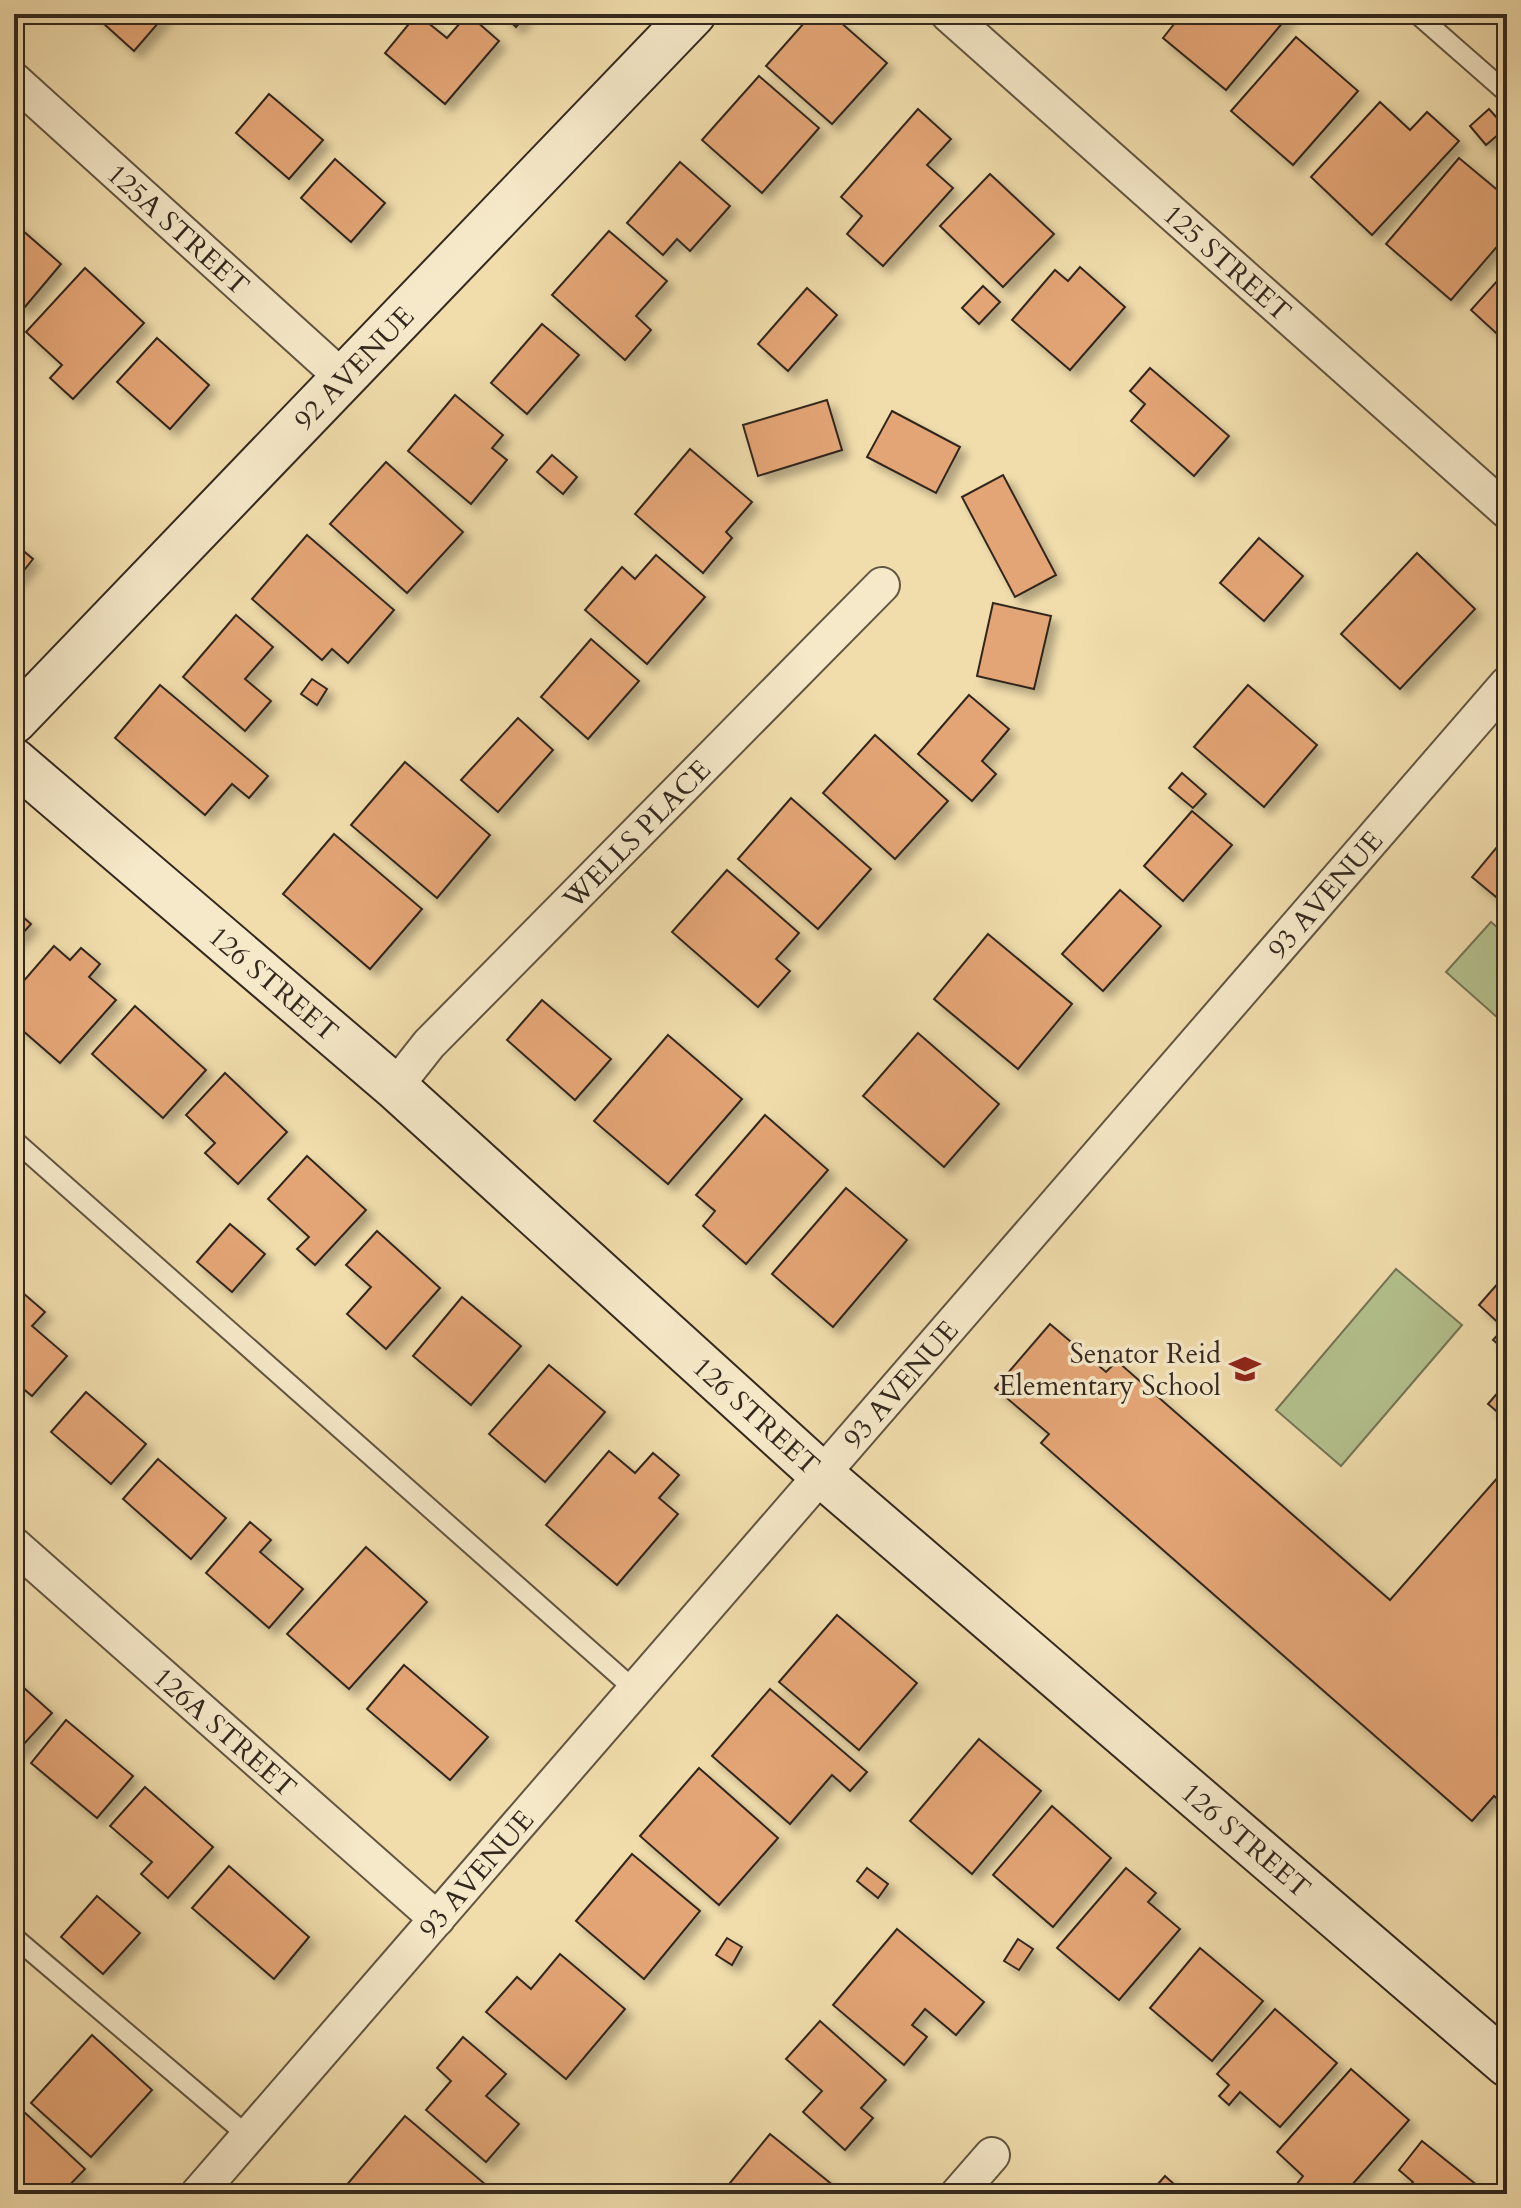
<svg xmlns="http://www.w3.org/2000/svg" width="1521" height="2208" font-family="Cardo,serif">
	<style>
		.green { fill: #b4c28e; stroke: #747556; stroke-width: 2 }
		.building { fill: #e4a576; stroke: #33281e; stroke-width: 2; filter: url(#shadow) }
		.lines { fill: none; stroke-linecap: round; stroke-linejoin: round }
		.lane-casing { stroke: #625542; stroke-width: 22 }
		.street-casing { stroke: #625542; stroke-width: 38 }
		.secondary-casing { stroke: #33281e; stroke-width: 48 }
		.lane { stroke: #f6e9c9; stroke-width: 18 }
		.street { stroke: #f6e9c9; stroke-width: 34 }
		.secondary { stroke: #f6e9c9; stroke-width: 44 }
		.labels { text-anchor: middle; stroke-width: 7; stroke-linejoin: round; paint-order: stroke }
		.street-label { font-size: 28px; fill: #33281e; stroke: #f6e9c9 }
		.poi-label { font-size: 28px; fill: #33281e; stroke: #f6e9c9; text-anchor: end }
	</style>
	<defs>
		<filter id="shadow"><feDropShadow dx="7" dy="7" stdDeviation="4" flood-color="#0004"/></filter>
	</defs>
	<rect width="100%" height="100%" fill="#f1ddac"/>
	<filter id="stains"><feTurbulence type="fractalNoise" baseFrequency=".0025" numOctaves="4"/><feColorMatrix values="0 0 0 0 .2 0 0 0 0 .09 0 0 0 0 .02 0 0 0 .5 -.17"/></filter>
	<radialGradient id="worn" r=".72"><stop offset=".6" stop-color="#630" stop-opacity="0"/><stop offset="1" stop-color="#630" stop-opacity=".3"/></radialGradient>
	<!-- green -->
	<g class="green">
		<path d="M1491 922 1507 936V1026L1446 972Z"/>
		<path d="M1396 1269 1462 1325 1341 1466 1276 1410Z"/>
	</g>
	<!-- building -->
	<g class="building">
		<path d="M93 14H166L134 51Z"/>
		<path d="M417 14 447 38 468 14 499 41 445 104 385 53Z"/>
		<path d="M502 14H527L516 27Z"/>
		<path d="M812 14H831L887 63 832 124 766 66Z"/>
		<path d="M1182 14H1290L1226 90 1163 38Z"/>
		<path d="M1296 37 1358 91 1293 165 1231 111Z"/>
		<path d="M759 76 819 128 762 193 702 140Z"/>
		<path d="M269 94 323 140 289 179 236 133Z"/>
		<path d="M1380 102 1410 130 1427 112 1459 141 1372 235 1311 177Z"/>
		<path d="M918 109 951 139 927 165 953 188 883 266 847 234 862 216 841 197Z"/>
		<path d="M1489 109 1506 128 1486 145 1470 126Z"/>
		<path d="M1459 158 1507 198V235L1451 300 1386 244Z"/>
		<path d="M335 159 385 203 351 242 301 198Z"/>
		<path d="M680 162 730 206 690 251 677 239 663 255 627 223Z"/>
		<path d="M990 174 1054 234 1003 287 940 226Z"/>
		<path d="M14 223 61 264 24 308 14 300Z"/>
		<path d="M609 231 667 281 636 316 651 330 625 360 552 295Z"/>
		<path d="M1080 267 1125 307 1070 370 1012 320 1055 270 1068 281Z"/>
		<path d="M85 268 144 323 73 399 50 378 62 365 26 332Z"/>
		<path d="M1507 270V343L1471 310Z"/>
		<path d="M983 286 1000 302 979 324 962 308Z"/>
		<path d="M807 288 837 315 788 371 758 344Z"/>
		<path d="M542 324 579 355 527 414 491 383Z"/>
		<path d="M157 338 209 385 170 429 117 382Z"/>
		<path d="M1150 368 1229 436 1194 476 1131 421 1145 404 1130 391Z"/>
		<path d="M455 395 503 435 492 448 507 460 471 504 408 451Z"/>
		<path d="M827 400 842 450 758 476 743 425Z"/>
		<path d="M892 411 960 447 936 493 867 457Z"/>
		<path d="M690 449 752 502 726 532 732 538 703 573 635 514Z"/>
		<path d="M552 455 577 477 563 494 537 472Z"/>
		<path d="M386 462 463 532 407 593 330 524Z"/>
		<path d="M1003 475 1056 575 1015 597 962 497Z"/>
		<path d="M307 535 394 610 348 663 332 649 322 660 252 599Z"/>
		<path d="M1259 538 1303 576 1264 621 1220 583Z"/>
		<path d="M14 543 33 559 14 583Z"/>
		<path d="M1417 553 1475 609 1400 689 1341 634Z"/>
		<path d="M656 555 705 597 647 664 585 610 622 567 635 579Z"/>
		<path d="M993 603 1051 616 1034 689 977 676Z"/>
		<path d="M236 615 273 647 245 679 271 701 245 731 183 677Z"/>
		<path d="M591 639 639 681 588 739 541 697Z"/>
		<path d="M312 679 327 689 317 705 301 694Z"/>
		<path d="M160 685 268 776 249 798 232 784 205 815 115 738Z"/>
		<path d="M1248 685 1317 745 1264 807 1194 747Z"/>
		<path d="M969 695 1009 729 982 761 996 774 972 801 918 754Z"/>
		<path d="M518 718 553 750 498 812 461 780Z"/>
		<path d="M875 735 948 801 895 859 823 793Z"/>
		<path d="M405 762 490 835 437 898 351 825Z"/>
		<path d="M1182 773 1206 794 1193 808 1169 788Z"/>
		<path d="M791 798 871 869 818 929 738 859Z"/>
		<path d="M1192 811 1232 845 1183 901 1144 866Z"/>
		<path d="M334 834 422 909 370 969 283 894Z"/>
		<path d="M1507 835V906L1472 877Z"/>
		<path d="M727 870 799 933 776 959 790 971 758 1007 672 932Z"/>
		<path d="M1120 890 1161 926 1103 991 1062 954Z"/>
		<path d="M14 909 31 924 14 943Z"/>
		<path d="M988 934 1072 1004 1018 1069 934 999Z"/>
		<path d="M54 946 70 960 81 948 100 964 89 977 116 1000 60 1063 14 1023V992Z"/>
		<path d="M542 1000 611 1059 575 1100 507 1040Z"/>
		<path d="M135 1006 206 1070 163 1118 92 1054Z"/>
		<path d="M918 1033 999 1104 944 1167 863 1096Z"/>
		<path d="M668 1035 742 1099 668 1184 594 1121Z"/>
		<path d="M225 1073 287 1132 238 1184 205 1153 215 1143 186 1115Z"/>
		<path d="M765 1115 828 1170 746 1264 703 1226 715 1211 696 1195Z"/>
		<path d="M307 1156 366 1210 315 1265 297 1249 309 1237 268 1199Z"/>
		<path d="M846 1188 907 1240 833 1327 772 1274Z"/>
		<path d="M230 1224 265 1254 232 1292 197 1262Z"/>
		<path d="M377 1231 440 1288 386 1349 347 1314 371 1287 346 1265Z"/>
		<path d="M1507 1273V1352L1493 1340 1504 1328 1479 1305Z"/>
		<path d="M23 1293 45 1312 32 1326 67 1356 32 1396 14 1381V1303Z"/>
		<path d="M462 1297 521 1346 471 1405 413 1356Z"/>
		<path d="M1050 1324 1106 1372 1117 1361 1390 1600 1507 1467V1807L1494 1796 1472 1821 1041 1443 1049 1434 995 1388Z"/>
		<path d="M549 1365 605 1412 545 1482 489 1434Z"/>
		<path d="M1507 1382V1420L1488 1404Z"/>
		<path d="M86 1392 146 1444 111 1484 51 1432Z"/>
		<path d="M609 1451 635 1473 653 1453 679 1475 659 1498 678 1514 617 1585 546 1525Z"/>
		<path d="M158 1459 226 1518 191 1559 123 1499Z"/>
		<path d="M250 1522 271 1540 260 1552 303 1589 269 1628 206 1573Z"/>
		<path d="M366 1547 427 1602 349 1689 287 1634Z"/>
		<path d="M837 1615 917 1683 859 1750 779 1682Z"/>
		<path d="M404 1665 488 1737 450 1780 367 1709Z"/>
		<path d="M14 1679 52 1713 14 1755Z"/>
		<path d="M770 1689 867 1772 850 1791 832 1775 790 1824 712 1756Z"/>
		<path d="M66 1720 133 1776 97 1818 31 1763Z"/>
		<path d="M979 1739 1041 1791 972 1874 910 1821Z"/>
		<path d="M699 1768 778 1838 719 1905 640 1836Z"/>
		<path d="M145 1787 213 1847 168 1898 141 1874 152 1862 110 1826Z"/>
		<path d="M1052 1806 1111 1858 1053 1927 993 1875Z"/>
		<path d="M632 1854 700 1911 644 1979 576 1921Z"/>
		<path d="M229 1866 309 1937 274 1979 192 1908Z"/>
		<path d="M867 1868 888 1884 878 1898 857 1881Z"/>
		<path d="M1126 1868 1156 1893 1148 1902 1180 1929 1119 2000 1057 1948Z"/>
		<path d="M97 1896 140 1933 103 1974 61 1937Z"/>
		<path d="M897 1929 984 2002 956 2035 925 2009 912 2025 927 2037 904 2065 833 2005Z"/>
		<path d="M727 1938 742 1947 732 1965 716 1955Z"/>
		<path d="M1018 1939 1033 1949 1019 1970 1004 1961Z"/>
		<path d="M1200 1948 1263 2001 1212 2061 1150 2008Z"/>
		<path d="M560 1954 625 2009 566 2079 486 2012 517 1977 531 1989Z"/>
		<path d="M1275 2009 1337 2063 1280 2127 1240 2092 1229 2105 1219 2096 1229 2085 1217 2074Z"/>
		<path d="M820 2021 886 2080 861 2108 873 2118 845 2150 803 2112 822 2091 786 2059Z"/>
		<path d="M92 2035 152 2090 91 2157 31 2103Z"/>
		<path d="M463 2037 506 2074 486 2096 519 2124 486 2162 426 2110 451 2081 437 2068Z"/>
		<path d="M1351 2069 1409 2120 1344 2194H1289L1303 2176 1277 2152Z"/>
		<path d="M22 2110 85 2169 61 2194H14V2119Z"/>
		<path d="M405 2116 493 2191 490 2194H339Z"/>
		<path d="M770 2134 835 2187 829 2194H721Z"/>
		<path d="M1422 2141 1488 2194H1403L1413 2182 1399 2170Z"/>
		<path d="M1165 2176 1185 2194H1149Z"/>
	</g>
	<g class="lines">
		<defs>
			<g id="lane">
				<path d="M1417 14 1507 93"/>
				<path d="M14 1140 635 1690"/>
				<path d="M14 1937 248 2136"/>
			</g>
			<g id="street">
				<path id="s1" d="M948 14 1507 511"/>
				<path id="s2" d="M14 80 343 378"/>
				<path id="s3" d="M395 1087 429 1044 882 585"/>
				<path id="s4" d="M14 1545 437 1919"/>
				<path id="s5" d="M198 2194 1507 684"/>
				<path d="M958 2194 992 2155"/>
			</g>
			<g id="secondary">
				<path id="s6" d="M14 721 693 14"/>
				<path id="s7" d="M14 761 395 1087 822 1475 1507 2064"/>
			</g>
		</defs>
		<!-- lane casing -->
		<use href="#lane" class="lane-casing"/>
		<!-- street casing -->
		<use href="#street" class="street-casing"/>
		<!-- secondary casing -->
		<use href="#secondary" class="secondary-casing"/>
		<!-- lane -->
		<use href="#lane" class="lane"/>
		<!-- street -->
		<use href="#street" class="street"/>
		<!-- secondary -->
		<use href="#secondary" class="secondary"/>
	</g>
	<!-- icons -->
	<defs>
		<symbol id="school-bare" viewBox="-9 -9 18 18"><path d="M0-5L7-2L0 1L-7-2ZM-4 1L0 2.5L4 1V4Q0 6-4 4Z" fill="#8f2418" stroke="#f6e9c9" stroke-width="2.5" paint-order="stroke"/></symbol>
	</defs>
	<g fill-rule="evenodd">
		<use href="#school-bare" x="1223" y="1347" width="44" height="44"/>
	</g>
	<g class="labels">
		<!-- street labels -->
		<g class="street-label">
			<text dy="10" stroke="none"><textPath href="#s2" startOffset="222">125A STREET</textPath></text>
			<text dy="10" stroke="none"><textPath href="#s1" startOffset="374">125 STREET</textPath></text>
			<text dy="10" stroke="none"><textPath href="#s6" startOffset="490">92 AVENUE</textPath></text>
			<text dy="10" stroke="none"><textPath href="#s3" startOffset="350">WELLS PLACE</textPath></text>
			<text dy="10" stroke="none"><textPath href="#s5" startOffset="1720">93 AVENUE</textPath></text>
			<text dy="10" stroke="none"><textPath href="#s7" startOffset="342">126 STREET</textPath></text>
			<text dy="10" stroke="none"><textPath href="#s5" startOffset="1072">93 AVENUE</textPath></text>
			<text dy="10" stroke="none"><textPath href="#s7" startOffset="990">126 STREET</textPath></text>
			<text dy="10" stroke="none"><textPath href="#s4" startOffset="282">126A STREET</textPath></text>
			<text dy="10" stroke="none"><textPath href="#s7" startOffset="1638">126 STREET</textPath></text>
			<text dy="10" stroke="none"><textPath href="#s5" startOffset="424">93 AVENUE</textPath></text>
		</g>
		<!-- poi labels -->
		<g class="poi-label">
			<text x="1221" y="1363">Senator Reid<tspan x="1221" dy="32">Elementary School</tspan></text>
		</g>
	</g>
	<!-- margin -->
	<rect width="1521" height="2208" fill="none" stroke="#f1ddac" stroke-width="48"/>
	<rect x="16" y="16" width="1489" height="2176" fill="none" stroke="#33281e" stroke-width="4"/>
	<rect x="24" y="24" width="1473" height="2160" fill="none" stroke="#33281e" stroke-width="2"/>
	<rect width="100%" height="100%" filter="url(#stains)"/>
	<rect width="100%" height="100%" fill="url(#worn)"/>
</svg>
